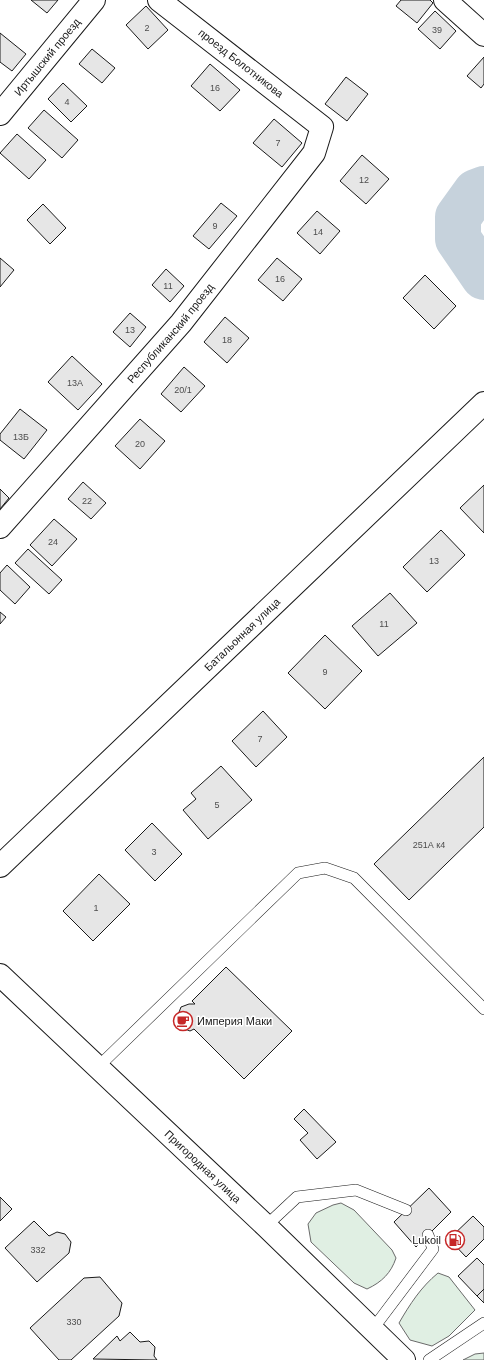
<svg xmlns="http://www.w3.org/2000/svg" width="484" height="1360" font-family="Arial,sans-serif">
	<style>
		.green { fill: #e0efe3; stroke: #6a6a6a }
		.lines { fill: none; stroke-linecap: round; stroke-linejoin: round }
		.river { stroke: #c6d2dc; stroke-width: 46 }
		.building { fill: #e6e6e6; stroke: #1a1a1a }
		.lane-casing { stroke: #1a1a1a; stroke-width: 12 }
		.street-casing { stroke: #1a1a1a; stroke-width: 24 }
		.secondary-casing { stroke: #1a1a1a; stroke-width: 24 }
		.lane { stroke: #fff; stroke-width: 11 }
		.street { stroke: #fff; stroke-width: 22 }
		.secondary { stroke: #fff; stroke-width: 22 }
		.labels { text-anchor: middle; stroke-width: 3; stroke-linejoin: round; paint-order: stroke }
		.number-label { font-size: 9px; fill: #4d4d4d }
		.street-label { font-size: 11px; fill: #1a1a1a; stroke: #fff }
		.poi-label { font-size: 11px; fill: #1a1a1a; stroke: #fff; text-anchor: start }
	</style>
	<rect width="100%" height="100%" fill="#fff"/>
	<!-- green -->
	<g class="green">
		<path d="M341 1203 354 1210 392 1250 396 1258C391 1273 382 1282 367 1289L354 1283 311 1242 308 1224 316 1213 333 1205Z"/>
		<path d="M438 1273 449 1277 475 1310 449 1336 432 1346 410 1340 399 1323C410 1304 421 1287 438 1273Z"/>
		<path d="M484 1353V1360H463L475 1354Z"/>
	</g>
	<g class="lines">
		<!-- river -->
		<path class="river" d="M484 189 476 192 458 217V239L484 277"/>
	</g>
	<!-- building -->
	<g class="building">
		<path d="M31 0H58L47 13Z"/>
		<path d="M401 0H430L433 3 417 23 396 6Z"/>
		<path d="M146 6 168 30 148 49 126 25Z"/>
		<path d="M435 11 456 31 440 49 418 29Z"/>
		<path d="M0 33 26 54 12 71 0 62Z"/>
		<path d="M92 49 115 68 102 83 79 64Z"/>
		<path d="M484 57V84L481 88 467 76Z"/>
		<path d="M210 64 240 90 220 111 191 86Z"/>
		<path d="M346 77 368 94 347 121 325 104Z"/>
		<path d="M63 83 87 106 71 122 48 99Z"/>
		<path d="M44 110 78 140 62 158 28 128Z"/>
		<path d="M274 119 302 143 282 167 253 143Z"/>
		<path d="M17 134 46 160 29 179 0 153Z"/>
		<path d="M362 155 389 179 366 204 340 181Z"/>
		<path d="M221 203 237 216 209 249 193 236Z"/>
		<path d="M43 204 66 228 50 244 27 220Z"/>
		<path d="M317 211 340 231 320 254 297 233Z"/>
		<path d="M0 258 14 270 0 287Z"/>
		<path d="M277 258 302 279 283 301 258 280Z"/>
		<path d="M166 269 184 286 170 302 152 285Z"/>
		<path d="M425 275 456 306 434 329 403 298Z"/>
		<path d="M130 313 146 327 130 347 113 332Z"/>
		<path d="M225 317 249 338 227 363 204 342Z"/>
		<path d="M72 356 102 384 78 410 48 382Z"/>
		<path d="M184 367 205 386 181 412 161 394Z"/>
		<path d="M20 409 47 430 24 459 0 440V434Z"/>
		<path d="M140 419 165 441 140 469 115 446Z"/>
		<path d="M83 482 106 503 91 519 68 499Z"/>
		<path d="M484 485V533L460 508Z"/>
		<path d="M0 489 9 498 0 509Z"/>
		<path d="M54 519 77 539 52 566 30 545Z"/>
		<path d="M441 530 465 555 427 592 403 567Z"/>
		<path d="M28 549 62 580 49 594 15 563Z"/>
		<path d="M7 565 30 587 15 604 0 590V573Z"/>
		<path d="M390 593 417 623 378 656 352 626Z"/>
		<path d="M0 612 6 617 0 624Z"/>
		<path d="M325 635 362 671 325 709 288 673Z"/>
		<path d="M263 711 287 737 256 767 232 741Z"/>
		<path d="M484 757V827L409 900 374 864Z"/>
		<path d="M221 766 252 800 208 839 183 810 196 799 191 793Z"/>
		<path d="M152 823 182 854 155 881 125 850Z"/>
		<path d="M99 874 130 904 93 941 63 911Z"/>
		<path d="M226 967 292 1031 244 1079 194 1029 190 1031 185 1029 179 1024 178 1019V1015L181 1007 189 1004H195L192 1001Z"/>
		<path d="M304 1109 336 1142 317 1159 300 1140 308 1133 294 1119Z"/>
		<path d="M429 1188 451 1212 416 1247 394 1222Z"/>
		<path d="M0 1197 12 1209 0 1221Z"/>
		<path d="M473 1216 484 1227V1239L466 1257 449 1239Z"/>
		<path d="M34 1221 49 1236 57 1232 65 1234 71 1242 69 1253 37 1282 5 1248Z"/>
		<path d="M477 1258 484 1265V1289L477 1296 458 1276Z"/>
		<path d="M100 1277 122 1303 119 1316 71 1360H59L30 1328 84 1278Z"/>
		<path d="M484 1289V1303L477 1296Z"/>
		<path d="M130 1332 140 1342 149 1341 155 1347 154 1356 157 1360 93 1359 117 1336 120 1341Z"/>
	</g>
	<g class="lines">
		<defs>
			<g id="lane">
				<path d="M98 1067 298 873 325 868 354 878 484 1009"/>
				<path d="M266 1226 297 1197 356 1190 406 1210"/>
				<path d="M372 1330 433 1249 428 1235"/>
				<path d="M429 1360 484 1323"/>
			</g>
			<g id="street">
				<path d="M445 0 484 35"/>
				<path id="s1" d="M0 114 94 0"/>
				<path id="s2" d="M0 527 181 323 314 153 322 127 159 0"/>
				<path id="s3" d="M0 866 484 403"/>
			</g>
			<g id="secondary">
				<path id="s4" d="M0 975 266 1226 404 1360"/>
			</g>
		</defs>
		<!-- lane casing -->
		<use href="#lane" class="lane-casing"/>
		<!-- street casing -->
		<use href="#street" class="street-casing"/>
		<!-- secondary casing -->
		<use href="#secondary" class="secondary-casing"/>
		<!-- lane -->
		<use href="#lane" class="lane"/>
		<!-- street -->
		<use href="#street" class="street"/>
		<!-- secondary -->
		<use href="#secondary" class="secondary"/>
	</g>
	<!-- icons -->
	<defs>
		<symbol id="cafe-ring" viewBox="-11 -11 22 22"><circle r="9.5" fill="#fff" stroke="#c62828" stroke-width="1.5"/><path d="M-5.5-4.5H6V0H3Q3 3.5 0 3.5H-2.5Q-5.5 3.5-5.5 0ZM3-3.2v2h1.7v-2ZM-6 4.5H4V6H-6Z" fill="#c62828"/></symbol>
		<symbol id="fuel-ring" viewBox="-11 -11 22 22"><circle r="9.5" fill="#fff" stroke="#c62828" stroke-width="1.5"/><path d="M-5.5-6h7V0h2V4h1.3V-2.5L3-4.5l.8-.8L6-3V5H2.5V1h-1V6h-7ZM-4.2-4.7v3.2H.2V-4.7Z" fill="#c62828"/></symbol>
	</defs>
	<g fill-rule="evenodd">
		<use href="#cafe-ring" x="172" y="1010" width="22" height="22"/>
		<use href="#fuel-ring" x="444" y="1229" width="22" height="22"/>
	</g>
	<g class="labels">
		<!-- number labels -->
		<g class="number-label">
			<text x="147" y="31">2</text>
			<text x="437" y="33">39</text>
			<text x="215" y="91">16</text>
			<text x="67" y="105">4</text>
			<text x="278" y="146">7</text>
			<text x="364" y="183">12</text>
			<text x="215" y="229">9</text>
			<text x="318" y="235">14</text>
			<text x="280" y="282">16</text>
			<text x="168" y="289">11</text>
			<text x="130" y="333">13</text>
			<text x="227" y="343">18</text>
			<text x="75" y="386">13А</text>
			<text x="183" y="393">20/1</text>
			<text x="21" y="440">13Б</text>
			<text x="140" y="447">20</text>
			<text x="87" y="504">22</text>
			<text x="53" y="545">24</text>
			<text x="434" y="564">13</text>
			<text x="384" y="627">11</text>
			<text x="325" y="675">9</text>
			<text x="260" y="742">7</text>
			<text x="217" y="808">5</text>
			<text x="429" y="848">251А к4</text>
			<text x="154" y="855">3</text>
			<text x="96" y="911">1</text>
			<text x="38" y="1253">332</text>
			<text x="74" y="1325">330</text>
		</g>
		<!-- street labels -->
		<g class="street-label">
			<text dy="4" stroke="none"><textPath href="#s1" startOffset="74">Иртышский проезд</textPath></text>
			<text transform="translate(241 63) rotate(38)" y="4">проезд Болотникова</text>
			<text dy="4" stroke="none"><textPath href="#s2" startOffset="258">Республиканский проезд</textPath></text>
			<text dy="4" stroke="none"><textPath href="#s3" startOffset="335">Батальонная улица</textPath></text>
			<text dy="4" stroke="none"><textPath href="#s4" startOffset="279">Пригородная улица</textPath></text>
		</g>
		<!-- poi labels -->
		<g class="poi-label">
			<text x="197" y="1025">Империя Маки</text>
			<text x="441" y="1244" text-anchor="end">Lukoil</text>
		</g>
	</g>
</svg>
